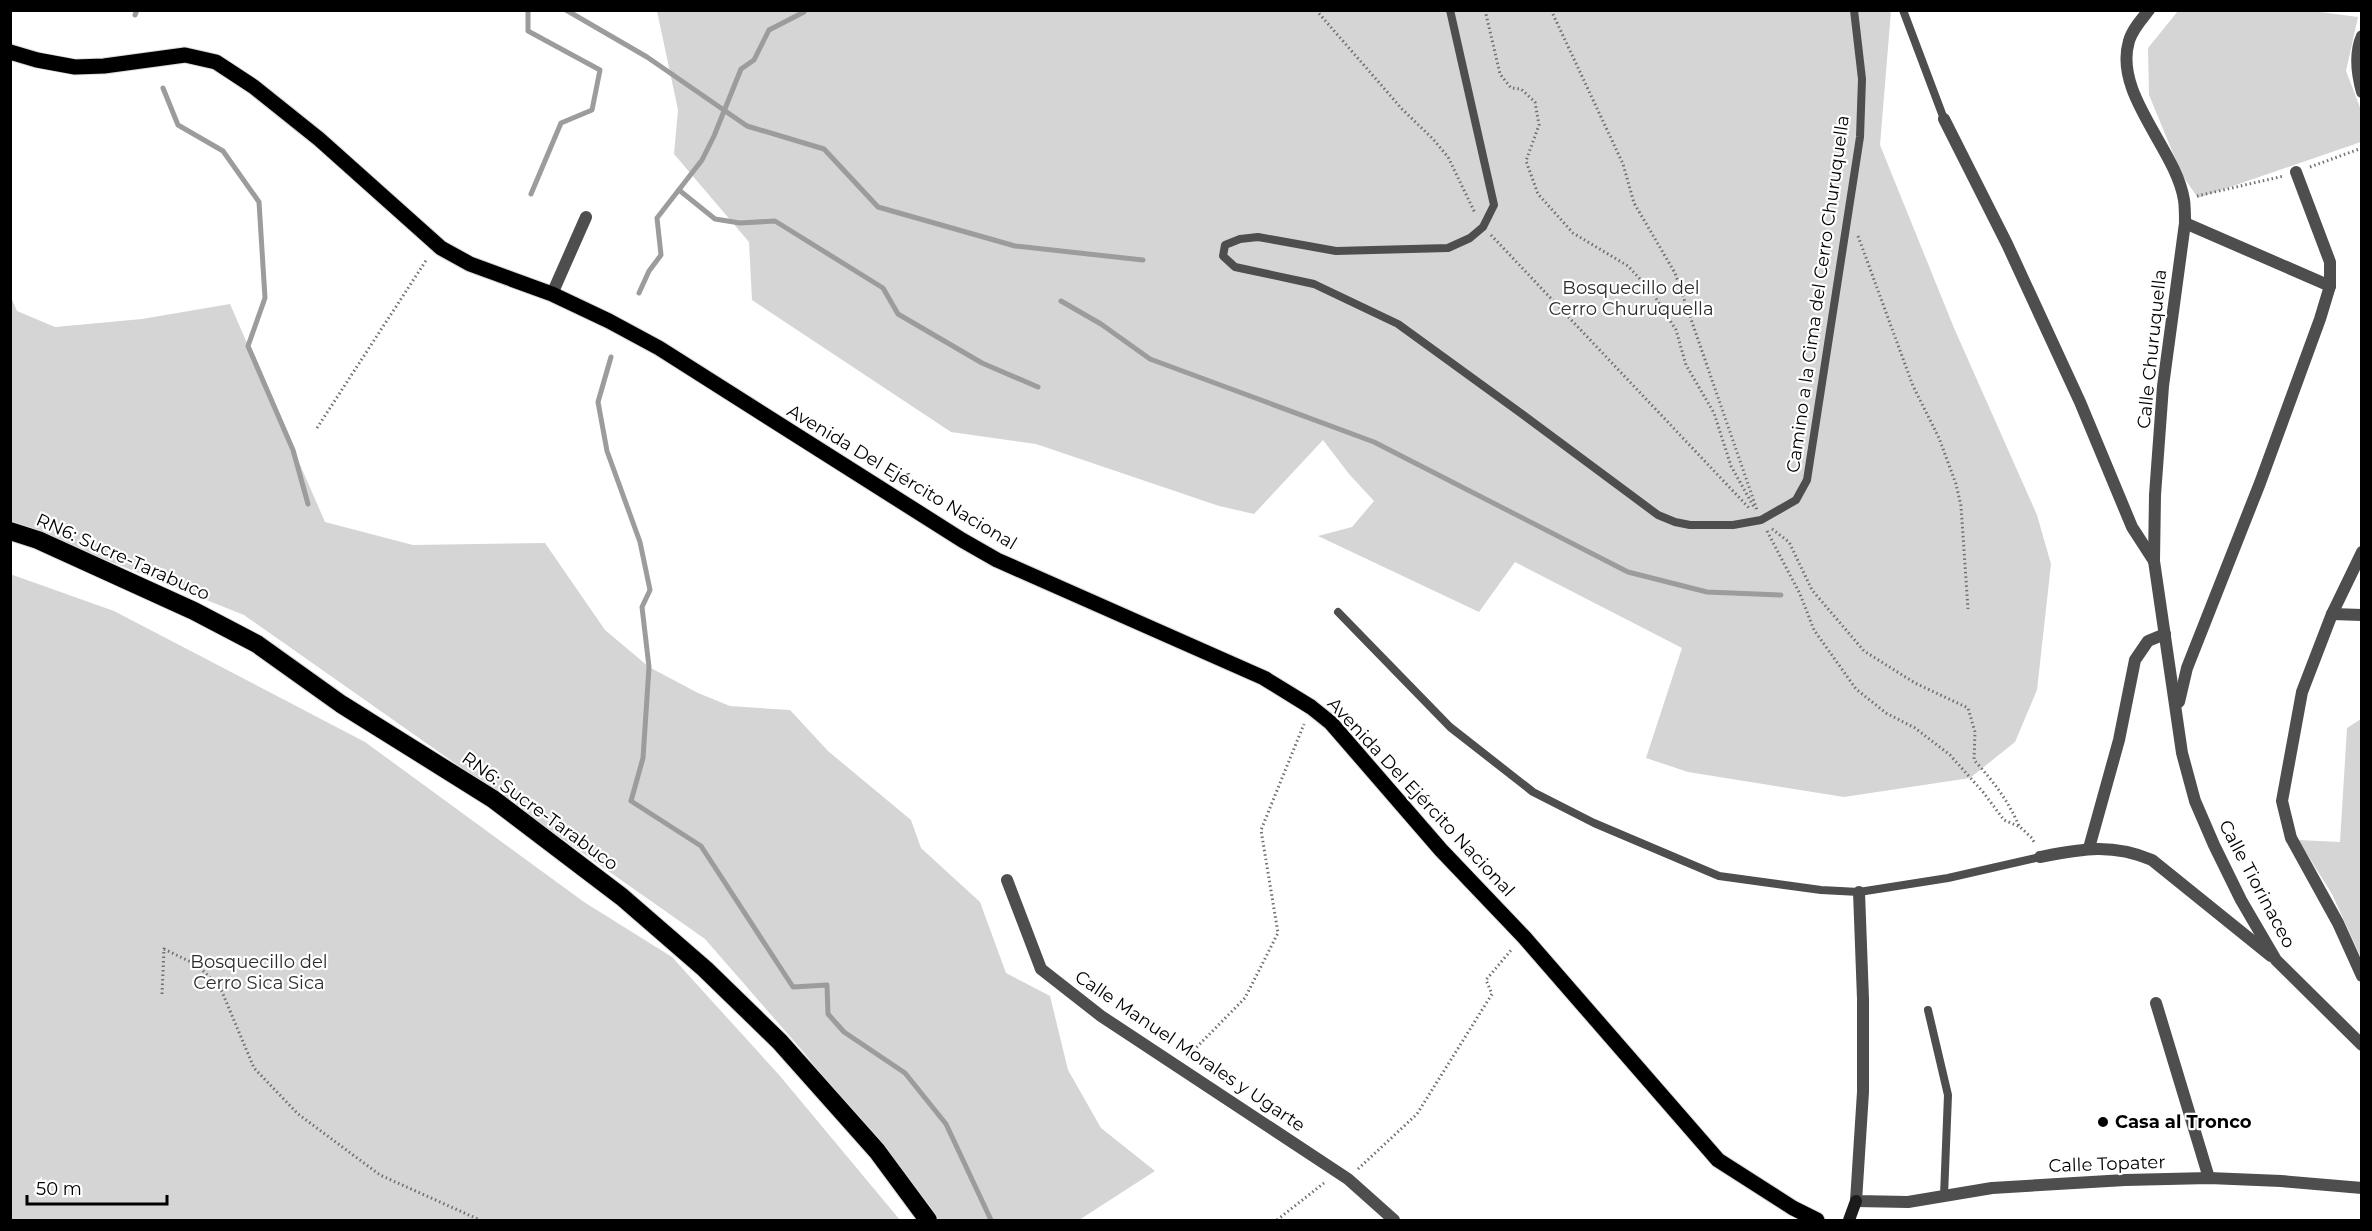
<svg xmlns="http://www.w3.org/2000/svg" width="2372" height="1231" font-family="Montserrat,sans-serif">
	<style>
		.green { fill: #d5d5d5 }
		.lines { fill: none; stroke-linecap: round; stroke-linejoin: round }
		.stream { stroke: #9c9c9c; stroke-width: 5 }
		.primary-casing { stroke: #dbdbdb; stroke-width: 17 }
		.highway-casing { stroke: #dbdbdb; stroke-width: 20 }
		.path { stroke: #707070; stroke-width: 3; stroke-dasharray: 1.5 3; stroke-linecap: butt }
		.lane { stroke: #4e4e4e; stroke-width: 8 }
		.street { stroke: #4e4e4e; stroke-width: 12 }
		.secondary { stroke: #1b1b1b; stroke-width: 12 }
		.primary { stroke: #000; stroke-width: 15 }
		.highway { stroke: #000; stroke-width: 18 }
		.poi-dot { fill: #000; stroke: #fff; stroke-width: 2 }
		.labels { text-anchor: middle; stroke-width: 4.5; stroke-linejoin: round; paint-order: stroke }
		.park-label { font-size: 18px; fill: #2c2c2c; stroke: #fff }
		.street-label { font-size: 18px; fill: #000; stroke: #fff }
		.poi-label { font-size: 18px; font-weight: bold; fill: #000; stroke: #fff; text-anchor: start }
	</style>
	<rect width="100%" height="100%" fill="#fff"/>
	<!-- green -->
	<g class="green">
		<path d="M2305 10 2358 17 2346 71 2361 110V142L2198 198 2182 175 2149 95 2148 48 2178 11Z"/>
		<path d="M657 11H1891L1880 145 1954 328 2037 515 2051 564 2037 690 2015 742 1970 778 1844 797 1688 772 1646 758 1682 648 1515 562 1479 612 1318 536 1352 527 1374 501 1349 474 1323 440 1254 514 1219 506 1036 444 951 432 752 300 749 242 674 154 678 110Z"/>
		<path d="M10 295 17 311 55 327 142 319 230 304 325 522 413 545 545 543 605 630 649 667 698 693 730 706 790 710 828 751 911 820 921 848 980 902 1006 973 1050 996 1068 1070 1101 1128 1155 1171 1079 1220H939L929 1205 800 1048 705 939 244 615 11 522Z"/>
		<path d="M10 574 114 611 365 742 584 902 672 957 780 1076 900 1220H11Z"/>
		<path d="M2361 719V958L2332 894 2298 840 2340 842 2347 728Z"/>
	</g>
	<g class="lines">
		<!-- stream -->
		<g class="stream">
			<path d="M528 10V31L600 70 592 110 561 123 531 194"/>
			<path d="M566 10 647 57 747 126 824 149 878 207 1015 246 1143 260"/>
			<path d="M135 15 137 10"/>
			<path d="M163 88 178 125 223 151 259 202 265 298 248 346 293 450 308 504"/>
			<path d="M679 190 715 219 740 223 775 221 883 288 898 314 982 363 1038 387"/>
			<path d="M639 293 649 271 661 255 657 218 702 160 714 136 741 69 754 60 769 30 804 12V10"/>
			<path d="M1061 301 1101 324 1150 359 1374 442 1628 572 1707 592 1781 595"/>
			<path d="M611 357 598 402 607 451 640 542 650 590 642 607 649 667 643 758 631 801 701 846 793 987 827 985 828 1014 844 1032 905 1073 946 1124 991 1220"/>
		</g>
		<defs>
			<path id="primary" d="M10 52 37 60 75 67 104 66 185 55 216 62 254 87 319 139 441 248 470 264 552 294 609 321 659 348 962 540 997 560 1264 678 1311 707 1331 723 1441 850 1524 937 1718 1160 1793 1208 1817 1220"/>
			<path id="highway" d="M10 531 38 540 194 611 257 644 341 704 493 799 622 897 705 969 780 1042 877 1151 928 1220"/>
		</defs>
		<!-- primary casing -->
		<use href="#primary" class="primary-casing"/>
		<!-- highway casing -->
		<use href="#highway" class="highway-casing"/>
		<!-- path -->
		<g class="path">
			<path d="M1316 10 1402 109 1433 139 1448 157 1475 213"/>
			<path d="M1485 10 1500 74 1511 88 1521 89 1535 102 1539 125 1526 161 1538 194 1573 233 1628 266 1652 292 1676 330 1686 365 1714 413 1731 466 1755 509"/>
			<path d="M1551 10 1623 164 1634 203 1675 273 1757 510"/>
			<path d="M2310 167 2362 148"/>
			<path d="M2197 196 2284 176"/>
			<path d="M1491 235 1750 509"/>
			<path d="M1858 236 1913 386 1939 438 1956 484 1961 506 1968 609"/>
			<path d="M317 428 427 259"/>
			<path d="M1772 529 1789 542 1812 590 1864 651 1915 683 1968 708 1975 732 1974 760C1993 781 2008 800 2019 826"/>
			<path d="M1767 531 1800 594 1814 630 1856 689 1886 713 1915 728 1950 755 1983 792 2004 820 2020 827 2032 838 2035 844"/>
			<path d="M162 994 164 949 197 965 220 987 254 1068 298 1114 380 1175 480 1220"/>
			<path d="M1187 1057 1245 998 1278 933 1261 830 1304 724"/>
			<path d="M1358 1169 1417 1114 1492 994 1486 980 1512 949"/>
			<path d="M1277 1220 1324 1183"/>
		</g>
		<!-- lane -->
		<g class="lane">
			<path d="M1450 10 1494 205 1483 227 1470 238 1448 248 1336 251 1258 237 1240 239 1225 245 1223 256 1235 267 1314 284 1398 324 1522 414 1658 515 1675 522 1690 525H1733L1761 520 1796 500 1807 480 1860 137 1862 79 1854 10"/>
			<path d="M1903 10 1944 119"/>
			<path d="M1338 612 1450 727 1533 792 1594 823 1719 876 1821 890 1859 892 1948 878 2040 857"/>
			<path d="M1928 1010 1948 1095 1944 1196"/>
		</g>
		<!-- street -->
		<g class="street">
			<path d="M2149 10C2141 20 2132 30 2129 41 2113 94 2176 149 2184 200 2185 207 2185 215 2185 223L2163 386 2155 495 2154 561 2182 753 2195 801 2214 845 2241 900 2276 960 2362 1045"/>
			<path d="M2362 36C2354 54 2357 74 2362 92"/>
			<path d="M1944 119 2007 244 2080 402 2132 527 2154 561"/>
			<path d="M2185 223 2330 286"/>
			<path d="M552 294 586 217"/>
			<path d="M2362 552 2332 614 2302 692 2282 801 2291 838 2338 923 2362 976"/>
			<path d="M2332 614 2362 615"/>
			<path d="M2179 702 2187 668 2260 483 2320 319 2330 286V262L2296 172"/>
			<path d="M2089 848 2119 740 2135 660 2148 641 2165 634"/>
			<path d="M2040 857C2082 849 2111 843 2152 860L2271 956"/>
			<path d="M1007 880 1041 969 1101 1016 1348 1179 1394 1220"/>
			<path d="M1859 892 1863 999V1092L1856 1201 1908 1202 1992 1188 2125 1180 2209 1178 2281 1181 2362 1188"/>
			<path d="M2156 1003 2209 1178"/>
		</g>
		<!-- secondary -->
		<path class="secondary" d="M1849 1220 1856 1201"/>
		<!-- primary -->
		<use href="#primary" class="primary"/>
		<!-- highway -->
		<use href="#highway" class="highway"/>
	</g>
	<!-- markers -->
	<circle class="poi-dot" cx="2103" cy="1122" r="6"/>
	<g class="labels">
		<!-- park labels -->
		<g class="park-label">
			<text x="1631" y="294">Bosquecillo del<tspan x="1631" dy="21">Cerro Churuquella</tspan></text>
			<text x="259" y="968">Bosquecillo del<tspan x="259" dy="21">Cerro Sica Sica</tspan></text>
		</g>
		<!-- street labels -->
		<g class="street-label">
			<text transform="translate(1818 294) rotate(-82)" y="6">Camino a la Cima del Cerro Churuquella</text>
			<text transform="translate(2152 349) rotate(-84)" y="6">Calle Churuquella</text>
			<text transform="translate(902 477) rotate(31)" y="6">Avenida Del Ejército Nacional</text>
			<text transform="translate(123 557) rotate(24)" y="6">RN6: Sucre-Tarabuco</text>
			<text transform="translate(1421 797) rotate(47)" y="6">Avenida Del Ejército Nacional</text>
			<text transform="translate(540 811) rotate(36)" y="6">RN6: Sucre-Tarabuco</text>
			<text transform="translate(2257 884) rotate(62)" y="6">Calle Tiorinaceo</text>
			<text transform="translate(1190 1051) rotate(34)" y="6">Calle Manuel Morales y Ugarte</text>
			<text transform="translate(2107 1164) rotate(-2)" y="6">Calle Topater</text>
		</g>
		<!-- poi labels -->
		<g class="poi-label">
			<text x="2115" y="1128">Casa al Tronco</text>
		</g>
	</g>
	<!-- border -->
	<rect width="2372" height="1231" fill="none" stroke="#000000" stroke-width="24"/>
	<!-- scale -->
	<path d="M27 1195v9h140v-9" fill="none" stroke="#000000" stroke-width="3"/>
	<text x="36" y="1195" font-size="18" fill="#000000" stroke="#ffffff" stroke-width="4.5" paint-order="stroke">50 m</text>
</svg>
